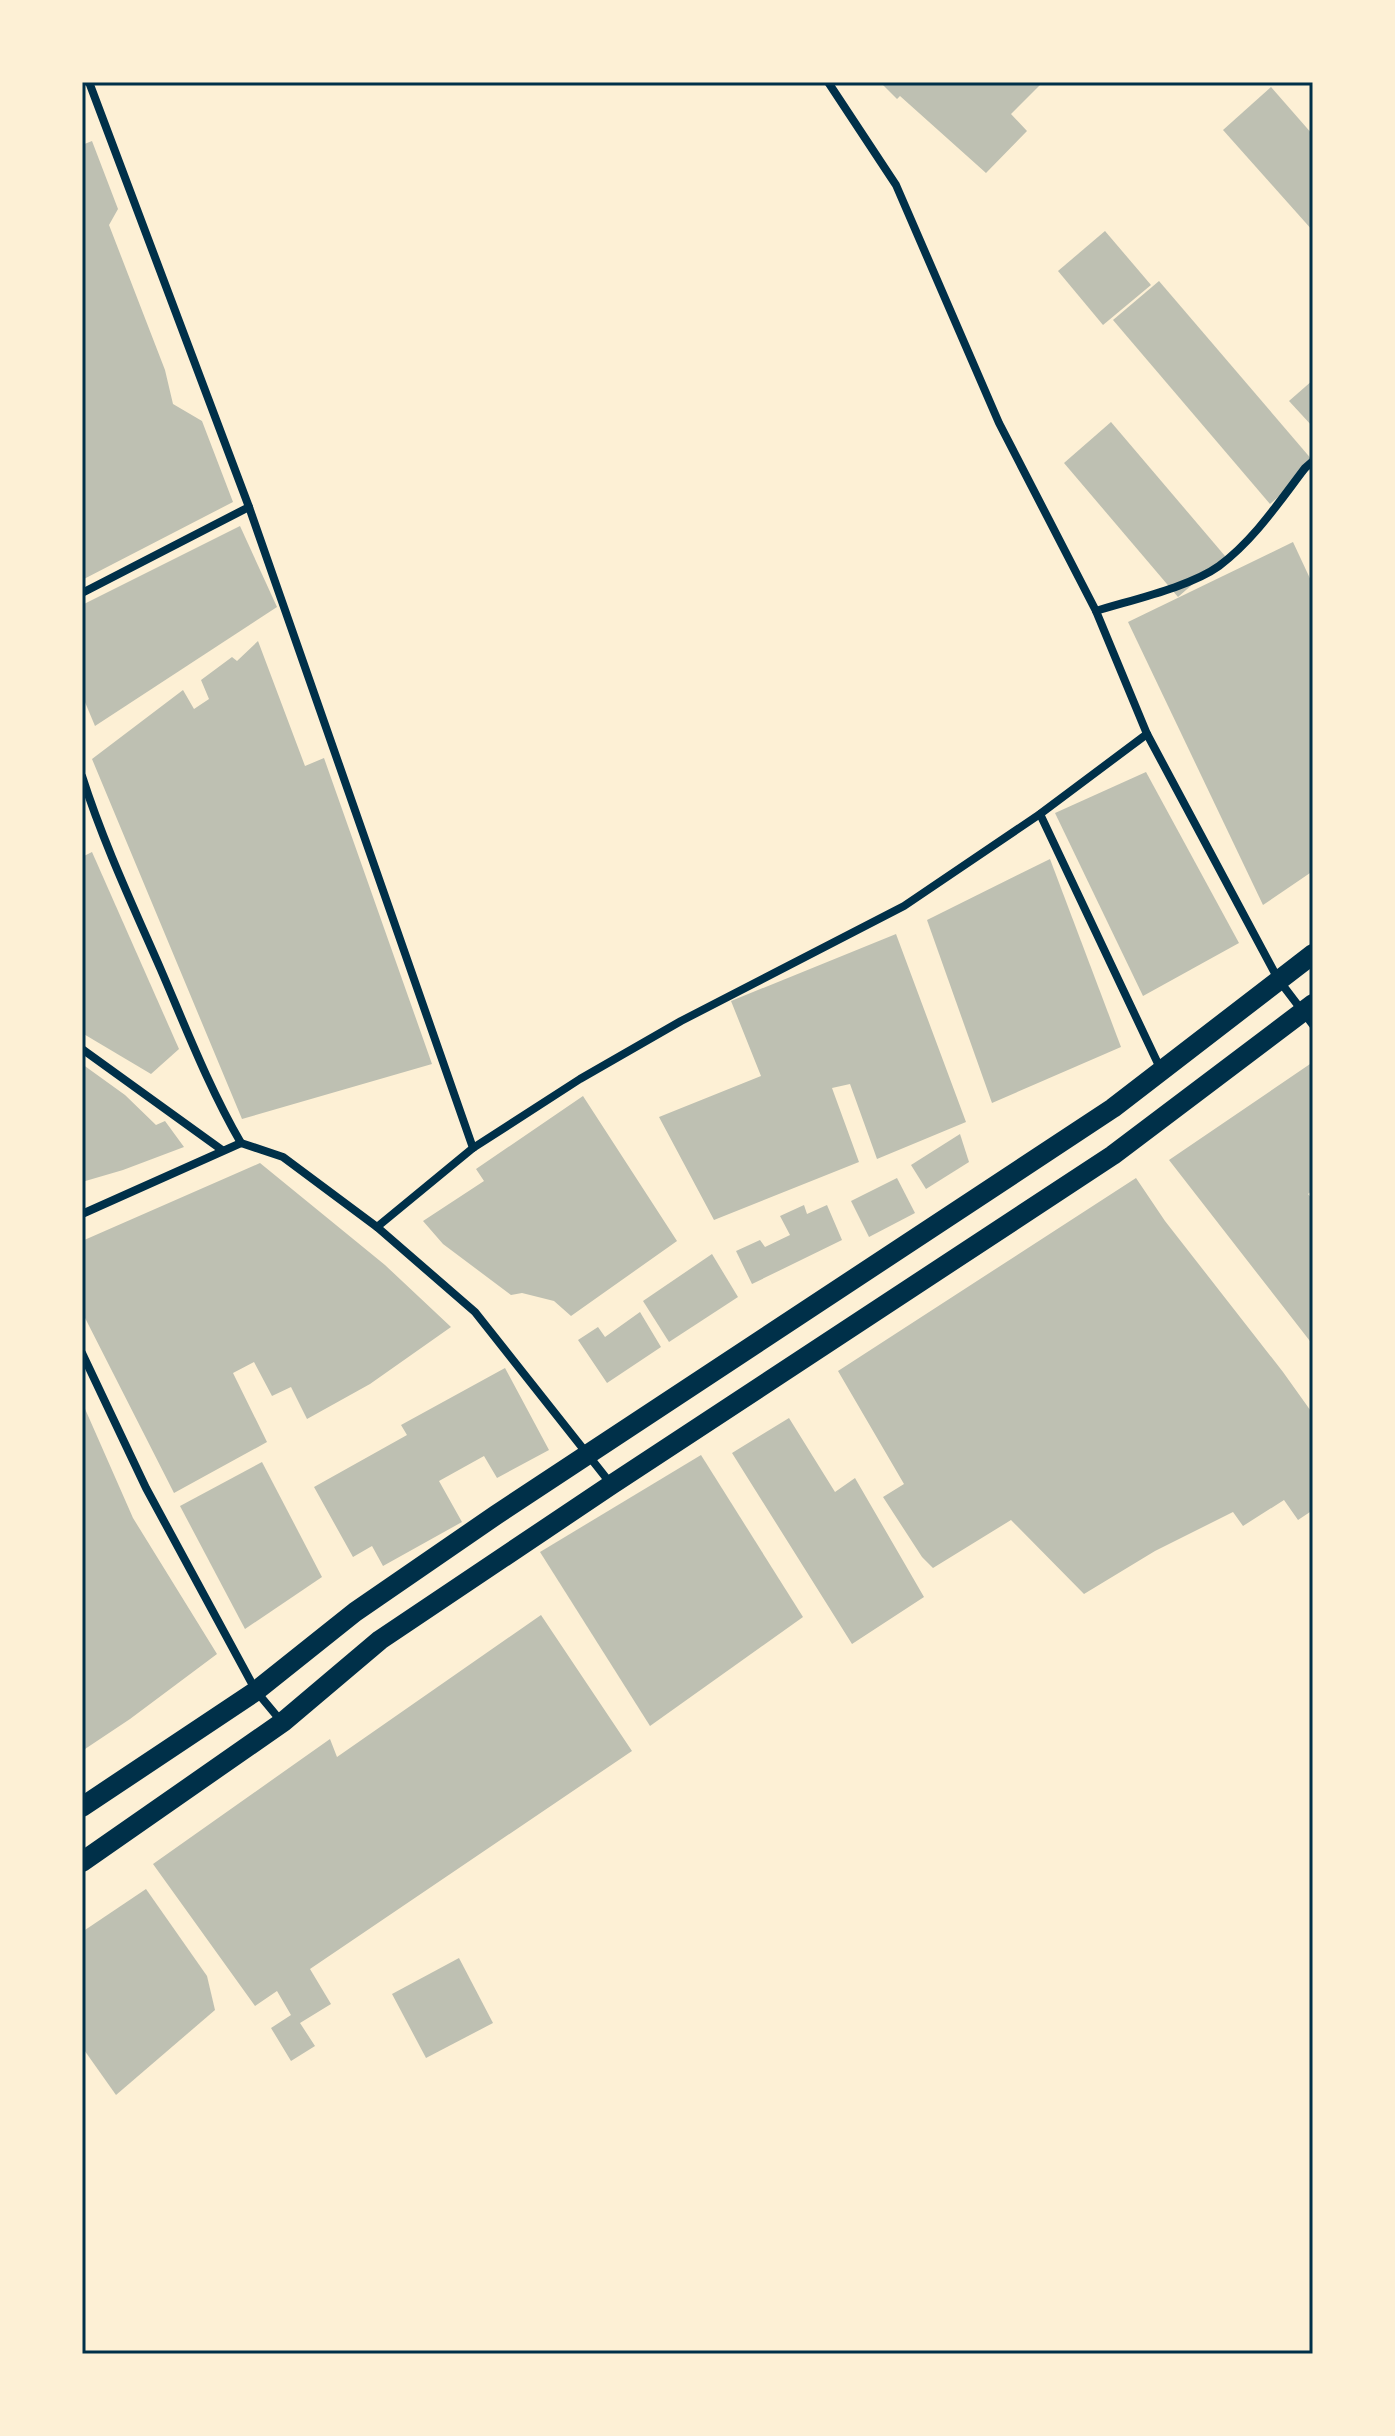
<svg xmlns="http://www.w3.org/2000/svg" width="1395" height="2436" font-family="Karla,sans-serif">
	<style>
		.building { fill: #bec0b2 }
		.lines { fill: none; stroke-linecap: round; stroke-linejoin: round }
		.minor { stroke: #003049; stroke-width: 8 }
		.primary { stroke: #003049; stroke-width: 20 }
		.neatline { fill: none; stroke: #003049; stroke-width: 3 }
	</style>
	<rect width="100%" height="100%" fill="#fdf0d5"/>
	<!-- building -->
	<g class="building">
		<path d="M880 82H1043L1011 114 1027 131 986 173 900 96 897 99Z"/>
		<path d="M1271 87 1313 135V231L1223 130Z"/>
		<path d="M92 141 118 209 109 225 165 370 173 404 202 421 233 502 82 580V145Z"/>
		<path d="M1105 231 1151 285 1103 325 1058 271Z"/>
		<path d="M1159 281 1313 461V467L1270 504 1113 320Z"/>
		<path d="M1313 380V427L1289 401Z"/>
		<path d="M1111 422 1225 556 1178 597 1064 463Z"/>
		<path d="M240 526 277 607 95 726 82 695V605Z"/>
		<path d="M1293 542 1313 585V871L1263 905 1128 622Z"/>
		<path d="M258 641 305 766 324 758 432 1064 242 1119 92 759 183 690 194 709 209 699 201 680 232 657 237 661Z"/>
		<path d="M1146 772 1239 943 1143 996 1055 813Z"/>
		<path d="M92 852 179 1049 151 1074 82 1033V857Z"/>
		<path d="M1050 859 1121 1047 992 1103 927 920Z"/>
		<path d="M896 934 966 1122 877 1159 850 1084 832 1088 859 1162 714 1220 659 1117 761 1076 731 1001Z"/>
		<path d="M1313 1062V1190L1308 1194 1313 1200V1345L1169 1160Z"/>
		<path d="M82 1064 125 1095 156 1125 165 1121 184 1147 123 1170 82 1182Z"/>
		<path d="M583 1096 677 1241 571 1316 554 1301 522 1293 511 1295 443 1244 423 1221 484 1181 476 1169Z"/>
		<path d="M960 1134 969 1162 926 1189 911 1165Z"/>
		<path d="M260 1163 385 1265 451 1327 370 1384 307 1419 291 1387 272 1396 254 1362 233 1373 267 1442 174 1493 82 1312V1241Z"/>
		<path d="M897 1178 915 1213 869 1237 851 1201Z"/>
		<path d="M1136 1178 1165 1221 1283 1372 1313 1414V1510L1298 1520 1284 1500 1243 1526 1233 1512 1155 1551 1084 1594 1011 1520 933 1568 922 1557 883 1497 904 1484 838 1371Z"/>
		<path d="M804 1205 807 1214 827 1205 842 1240 752 1284 736 1251 760 1240 765 1247 790 1235 780 1216Z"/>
		<path d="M712 1254 738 1297 669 1342 643 1301Z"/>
		<path d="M640 1312 661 1347 607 1383 578 1340 598 1327 605 1337Z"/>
		<path d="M505 1368 549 1450 497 1478 484 1456 439 1481 462 1522 383 1566 372 1546 353 1557 314 1487 407 1435 401 1425Z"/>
		<path d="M82 1402 133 1518 217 1654 130 1719 82 1751Z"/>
		<path d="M789 1418 835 1492 855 1478 924 1597 852 1644 732 1453Z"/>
		<path d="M701 1455 803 1617 650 1726 540 1552Z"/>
		<path d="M262 1462 322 1577 245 1629 180 1506Z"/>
		<path d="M541 1615 632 1751 310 1969 331 2004 300 2023 315 2046 291 2061 271 2028 291 2015 277 1991 255 2006 153 1864 330 1739 337 1757Z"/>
		<path d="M146 1889 207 1976 215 2010 116 2095 82 2047V1932Z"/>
		<path d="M459 1958 493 2023 426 2058 392 1994Z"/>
	</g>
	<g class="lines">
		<!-- minor -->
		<g class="minor">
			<path d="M89 82 249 507 473 1148"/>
			<path d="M828 82 896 185 999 423 1096 611 1147 734 1278 979 1313 1025"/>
			<path d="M82 593 249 507"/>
			<path d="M1096 611C1131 600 1190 587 1219 566 1254 540 1279 502 1305 468L1313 461"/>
			<path d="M82 776C103 842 133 906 161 970 186 1028 209 1088 241 1143L283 1157 377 1227 475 1312 611 1484"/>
			<path d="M1040 814 1161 1070"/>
			<path d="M82 1049 222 1150"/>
			<path d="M82 1214 241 1143"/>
			<path d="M377 1227 473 1148 580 1079 681 1021 904 906 1040 814 1147 734"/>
			<path d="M82 1353 146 1488 256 1691 281 1721"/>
		</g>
		<!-- primary -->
		<g class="primary">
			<path d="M82 1807 256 1691 355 1612 496 1515 1113 1108 1313 954"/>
			<path d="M82 1862 283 1722 380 1640 611 1485 1113 1155 1313 1004"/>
		</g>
	</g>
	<!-- border -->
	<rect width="1395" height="2436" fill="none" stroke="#fdf0d5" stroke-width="168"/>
	<rect x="84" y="84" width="1227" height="2268" class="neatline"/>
</svg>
